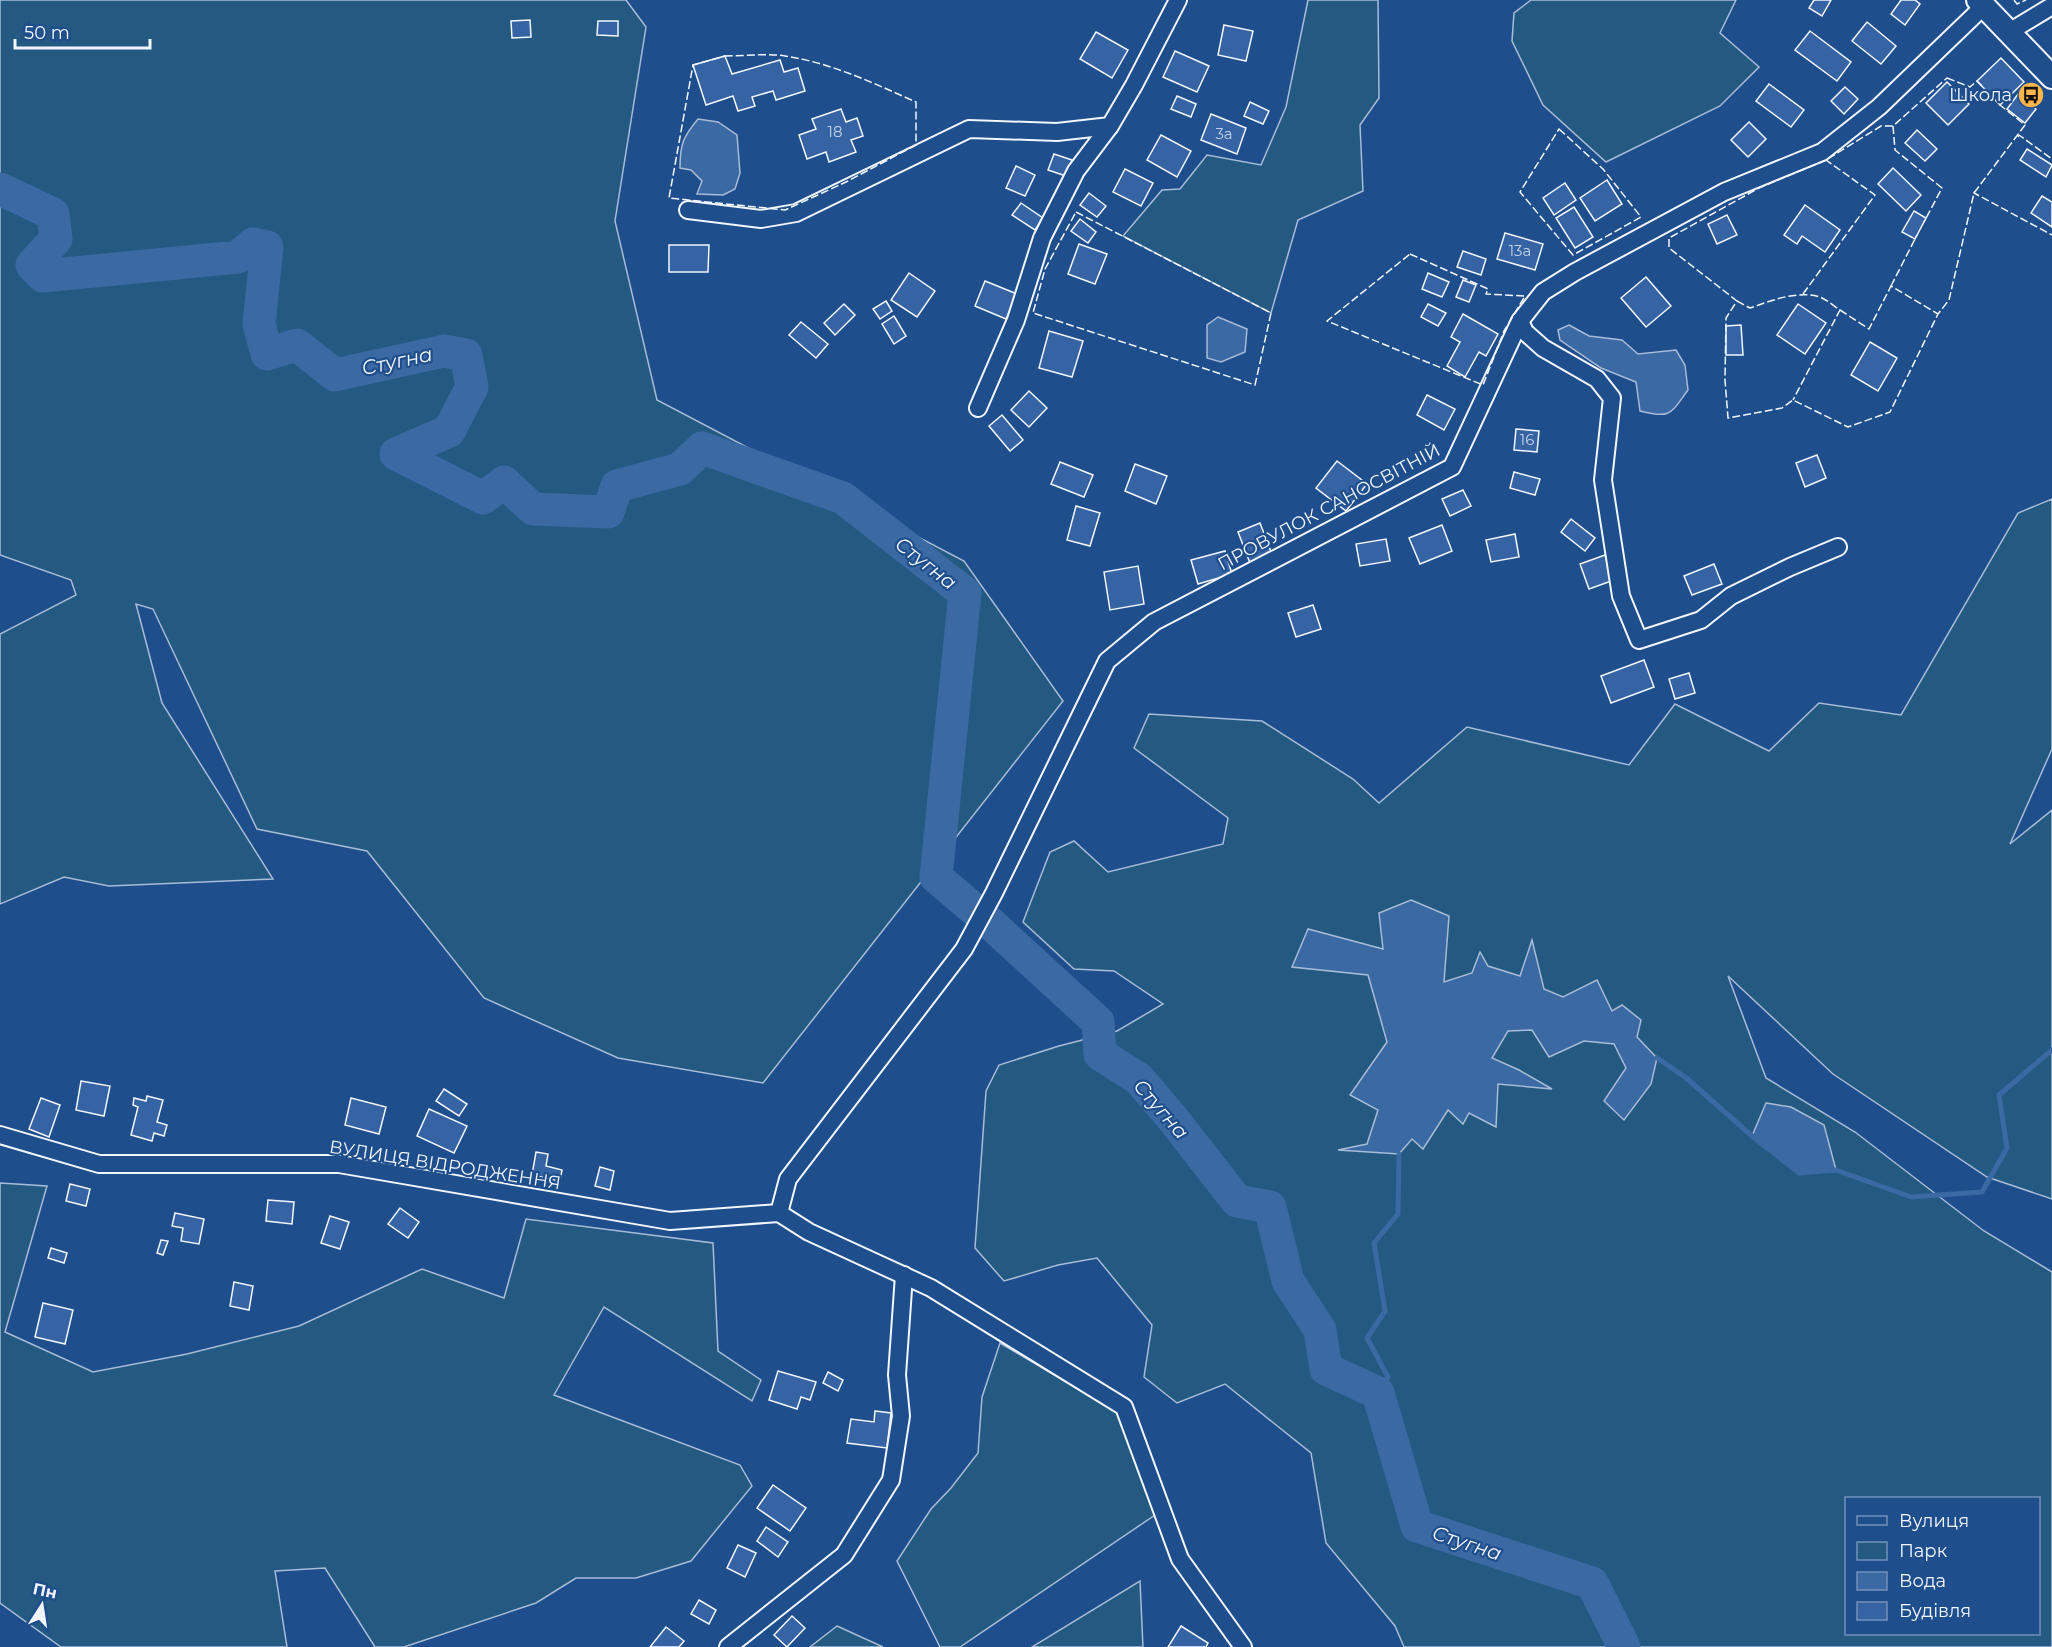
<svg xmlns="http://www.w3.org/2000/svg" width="2052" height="1647" font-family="Montserrat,sans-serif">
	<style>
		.green { fill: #245a82; stroke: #a8bbd7; stroke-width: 1.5; fill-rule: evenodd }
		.water { fill: #3b69a3; stroke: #a8bbd7; stroke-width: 1.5 }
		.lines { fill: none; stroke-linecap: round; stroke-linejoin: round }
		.stream { stroke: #3b69a3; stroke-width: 5 }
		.river { stroke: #3b69a3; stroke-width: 33 }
		.building { fill: #3563a3; stroke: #f2f6ff; stroke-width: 1.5 }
		.street-casing { stroke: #f2f6ff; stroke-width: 20 }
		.secondary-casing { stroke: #f2f6ff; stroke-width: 26 }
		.street { stroke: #1f4e8c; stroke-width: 16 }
		.secondary { stroke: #1f4e8c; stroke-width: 22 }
		.fence { stroke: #f2f6ff; stroke-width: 1.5; stroke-dasharray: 8 3; stroke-linecap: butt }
		.labels { text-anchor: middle; stroke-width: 4.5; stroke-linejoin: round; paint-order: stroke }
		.number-label { font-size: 15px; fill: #c3d1e8 }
		.poi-label { font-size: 18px; fill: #f2f6ff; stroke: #1f4e8c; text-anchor: end }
		.street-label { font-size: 18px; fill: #f2f6ff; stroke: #1f4e8c }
		.water-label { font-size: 20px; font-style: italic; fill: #f2f6ff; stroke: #1f4e8c }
	</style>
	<rect width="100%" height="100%" fill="#1f4e8c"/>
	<!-- green -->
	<g class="green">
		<path d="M0 0H626L646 27 615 221 657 400 964 561 1063 701 763 1083 618 1058 484 998 367 851 257 829 153 609 136 604 162 703 273 879 109 886 64 877 0 904V634L76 595 71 580 0 555Z"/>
		<path d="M1308 0H1378L1379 98 1360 125 1363 191 1298 220 1271 313 1123 236 1162 190 1180 189 1207 155 1261 165 1286 107Z"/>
		<path d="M1531 0H1736L1720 33 1759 67 1720 106 1606 162 1543 105 1512 41 1514 13Z"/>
		<path d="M2052 499V749L2010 844 2052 810V1199L1987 1177 1833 1074 1728 976 1766 1078 1855 1132 1984 1231 2052 1272V1647H1404L1395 1626 1326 1543 1311 1453 1225 1384 1177 1403 1144 1377 1152 1325 1097 1258 1058 1265 1004 1281 975 1248 986 1091 999 1065 1059 1046 1117 1031 1163 1004 1114 971 1074 969 1023 922 1050 852 1074 841 1108 872 1223 844 1228 818 1134 748 1149 714 1262 721 1353 779 1379 803 1467 727 1629 765 1675 704 1769 751 1819 703 1901 715 2018 513ZM1846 1498H2038V1634H1846Z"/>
		<path d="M0 1183 47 1186 5 1332 93 1372 187 1354 299 1326 422 1269 504 1298 526 1219 713 1243 718 1351 761 1380 752 1401 604 1307 554 1395 740 1465 752 1486 691 1561 636 1578H576L536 1603 404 1647H375L325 1568 275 1571 287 1647H61L0 1603Z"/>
		<path d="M1000 1343 1117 1412 1158 1513 960 1647H940L897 1561 931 1509 951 1488 978 1453 982 1397Z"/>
		<path d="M1140 1581 1143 1647H1032Z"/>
		<path d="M837 1626 883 1647H810Z"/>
	</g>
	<!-- water -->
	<g class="water">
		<path d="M698 119 718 122 737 135 740 173 735 189 723 195 697 194 702 181 691 170 680 168C680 144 683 137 698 119Z"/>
		<path d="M1218 317 1247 329 1245 352 1221 362 1207 358V325Z"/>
		<path d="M1569 325 1589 336 1622 340 1638 354 1676 350 1685 365 1688 390C1670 414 1672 419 1640 411L1636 382 1601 368 1560 340 1558 330Z"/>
		<path d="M1411 900 1449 916 1444 982 1472 973 1480 952 1488 966 1520 976 1532 940 1544 989 1563 997 1597 980 1612 1011 1622 1005 1641 1020 1637 1037 1657 1058 1651 1084 1624 1120 1604 1101 1626 1068 1614 1044 1584 1041 1549 1057 1532 1030 1508 1031 1492 1058 1519 1070 1552 1089 1498 1084 1496 1127 1469 1113 1463 1124 1448 1110 1423 1149 1412 1139 1399 1154 1338 1150 1367 1144 1378 1110 1350 1095 1387 1042 1368 975 1292 967 1308 929 1383 949 1379 913Z"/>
		<path d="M1766 1103 1791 1107 1824 1125 1836 1170 1799 1173 1752 1136Z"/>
	</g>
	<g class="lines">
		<!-- stream -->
		<g class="stream">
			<path d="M1657 1058 1685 1077 1752 1136 1799 1173 1836 1170 1911 1197 1982 1192 2007 1148 1999 1095 2052 1050"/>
			<path d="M1378 1393 1388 1377 1367 1338 1385 1311 1374 1243 1398 1214 1399 1154"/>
		</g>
		<!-- river -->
		<path class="river" d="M0 189 53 214 56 239 32 265 43 276 238 257 253 244 267 247 259 324 267 354 297 345 335 375 444 351 466 355 472 387 449 431 396 454 483 498 504 482 533 509 608 512 617 486 680 469 702 448 843 498 965 593 936 877 990 923 1098 1022 1100 1054 1139 1079 1173 1119 1237 1201 1270 1207 1288 1281 1320 1330 1326 1369 1378 1393 1417 1526 1592 1583 1624 1647"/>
	</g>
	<!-- building -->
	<g class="building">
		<path d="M1814 0H1831L1822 16 1809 8Z"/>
		<path d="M1901 0H1915L1920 4 1905 25 1891 14Z"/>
		<path d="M530 20 531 37 512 38 511 21Z"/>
		<path d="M598 21H618V36L597 35Z"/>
		<path d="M1867 22 1896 46 1881 64 1852 41Z"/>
		<path d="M1224 25 1253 31 1246 61 1218 55Z"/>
		<path d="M1810 31 1851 62 1837 81 1795 50Z"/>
		<path d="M1096 32 1128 50 1112 78 1080 59Z"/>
		<path d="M1175 51 1209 66 1197 92 1163 77Z"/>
		<path d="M725 56 732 74 780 60 784 72 798 68 805 91 776 100 773 91 752 97 755 106 738 111 733 96 706 105 693 65Z"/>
		<path d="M2001 58 2024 82 2000 105 1977 81Z"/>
		<path d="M1947 82 1969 104 1948 125 1926 103Z"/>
		<path d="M1769 84 1804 110 1791 127 1756 101Z"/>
		<path d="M1845 87 1858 99 1844 114 1831 101Z"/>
		<path d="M2018 94 2036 109 2025 123 2007 109Z"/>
		<path d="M1177 96 1196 104 1191 117 1171 109Z"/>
		<path d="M1250 102 1269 111 1263 124 1244 116Z"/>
		<path d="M841 109 846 122 857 118 863 136 851 140 856 152 829 162 826 152 807 159 799 135 816 129 812 119Z"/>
		<path d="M1211 114 1246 128 1237 154 1201 140Z"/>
		<path d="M1749 122 1766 139 1748 157 1731 140Z"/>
		<path d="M1917 130 1937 149 1925 161 1905 143Z"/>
		<path d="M1161 135 1191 151 1177 177 1147 160Z"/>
		<path d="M2027 149 2052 165 2046 177 2020 160Z"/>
		<path d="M1054 154 1072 160 1066 176 1048 170Z"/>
		<path d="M1016 166 1035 175 1025 196 1006 188Z"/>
		<path d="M1893 168 1921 195 1906 211 1878 184Z"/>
		<path d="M1125 169 1153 183 1141 206 1113 192Z"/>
		<path d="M1607 180 1622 204 1595 221 1580 198Z"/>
		<path d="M1565 183 1576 200 1554 215 1543 198Z"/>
		<path d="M1089 193 1106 206 1097 217 1080 205Z"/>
		<path d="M2042 196 2052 202V227L2031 213Z"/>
		<path d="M1021 203 1043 218 1035 230 1012 215Z"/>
		<path d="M1805 205 1840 230 1825 252 1802 236 1797 244 1784 235Z"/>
		<path d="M1574 207 1593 237 1575 248 1556 218Z"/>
		<path d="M1914 211 1926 218 1915 239 1902 232Z"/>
		<path d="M1727 215 1737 235 1717 244 1708 224Z"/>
		<path d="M1080 219 1096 232 1088 243 1071 231Z"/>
		<path d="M1505 233 1543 244 1535 270 1497 259Z"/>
		<path d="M1079 244 1107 254 1095 284 1068 274Z"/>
		<path d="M669 245H709L708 272H669Z"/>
		<path d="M1463 251 1486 259 1481 275 1457 267Z"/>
		<path d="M909 273 935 291 917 317 891 300Z"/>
		<path d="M1428 273 1449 282 1442 297 1422 289Z"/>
		<path d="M1646 277 1671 306 1646 327 1621 298Z"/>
		<path d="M1463 280 1476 285 1469 302 1456 297Z"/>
		<path d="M985 281 1017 294 1006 319 975 306Z"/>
		<path d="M886 301 892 311 880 319 873 309Z"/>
		<path d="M844 304 855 315 835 335 824 323Z"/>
		<path d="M1428 304 1446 313 1438 326 1421 317Z"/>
		<path d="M1798 304 1826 323 1805 354 1777 335Z"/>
		<path d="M1463 314 1498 334 1486 356 1479 352 1465 377 1447 366 1460 342 1451 337Z"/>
		<path d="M894 316 906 336 894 344 882 324Z"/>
		<path d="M801 322 828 344 816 358 789 335Z"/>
		<path d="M1741 325 1743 355H1726V326Z"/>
		<path d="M1049 331 1083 341 1072 377 1039 368Z"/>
		<path d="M1870 342 1897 358 1878 391 1851 375Z"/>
		<path d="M1029 391 1047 408 1029 427 1011 410Z"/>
		<path d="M1427 395 1455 409 1444 430 1417 415Z"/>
		<path d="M1002 415 1023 440 1010 451 989 426Z"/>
		<path d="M1516 429 1539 431 1537 452 1514 450Z"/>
		<path d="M1817 455 1826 478 1805 487 1796 463Z"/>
		<path d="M1337 461 1367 484 1346 511 1316 488Z"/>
		<path d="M1060 462 1093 475 1084 497 1051 484Z"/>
		<path d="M1135 464 1167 476 1156 504 1125 491Z"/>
		<path d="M1514 472 1540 479 1535 495 1510 488Z"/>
		<path d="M1463 490 1471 506 1450 516 1442 499Z"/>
		<path d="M1076 506 1100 513 1090 546 1067 540Z"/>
		<path d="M1571 519 1595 538 1585 551 1561 532Z"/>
		<path d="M1260 523 1272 554 1250 563 1238 532Z"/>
		<path d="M1442 525 1452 551 1420 564 1409 538Z"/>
		<path d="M1515 534 1519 557 1491 562 1486 540Z"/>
		<path d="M1386 539 1390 561 1360 566 1356 544Z"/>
		<path d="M1225 551 1232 574 1198 584 1191 560Z"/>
		<path d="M1605 555 1614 580 1589 589 1580 564Z"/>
		<path d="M1714 564 1722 584 1692 595 1684 576Z"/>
		<path d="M1138 566 1144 604 1110 610 1104 572Z"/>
		<path d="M1313 605 1321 629 1296 637 1288 613Z"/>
		<path d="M1644 660 1654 687 1611 703 1601 676Z"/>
		<path d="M1689 673 1695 693 1675 699 1669 679Z"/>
		<path d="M81 1081 110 1086 104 1116 76 1110Z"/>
		<path d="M444 1089 467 1104 459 1116 436 1101Z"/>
		<path d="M147 1096 163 1100 157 1122 167 1125 164 1136 154 1133 152 1141 131 1135 138 1107 133 1105 134 1098 146 1101Z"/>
		<path d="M41 1098 60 1105 49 1137 29 1129Z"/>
		<path d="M351 1098 386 1107 379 1134 345 1125Z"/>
		<path d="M429 1109 467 1126 454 1153 417 1136Z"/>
		<path d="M536 1152 548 1154 546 1166 562 1170 560 1181 532 1175Z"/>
		<path d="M600 1167 614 1171 610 1190 595 1186Z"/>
		<path d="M70 1184 90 1189 86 1206 66 1201Z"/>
		<path d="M268 1200 294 1202 292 1224 266 1221Z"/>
		<path d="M400 1208 419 1222 408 1238 388 1224Z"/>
		<path d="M175 1213 204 1219 199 1244 181 1241 183 1228 172 1226Z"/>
		<path d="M330 1216 349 1222 340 1249 321 1243Z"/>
		<path d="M161 1240 168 1241 163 1255 157 1253Z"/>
		<path d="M51 1248 67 1253 64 1263 48 1258Z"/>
		<path d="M234 1282 253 1286 249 1310 230 1306Z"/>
		<path d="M43 1303 73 1310 65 1344 35 1337Z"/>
		<path d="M778 1371 816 1382 810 1400 801 1397 797 1409 769 1400Z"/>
		<path d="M828 1372 843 1380 838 1391 823 1383Z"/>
		<path d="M875 1411 891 1413 887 1448 847 1443 851 1419 874 1422Z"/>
		<path d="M773 1485 806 1508 790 1531 757 1508Z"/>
		<path d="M766 1527 788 1542 778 1557 757 1541Z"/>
		<path d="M738 1545 756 1553 745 1577 727 1568Z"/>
		<path d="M699 1600 716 1610 709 1624 691 1614Z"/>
		<path d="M792 1616 805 1628 787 1647 774 1635Z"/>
		<path d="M1181 1626 1208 1643 1206 1647H1168Z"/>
		<path d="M666 1627 684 1641 679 1647H650Z"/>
	</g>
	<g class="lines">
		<defs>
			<g id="street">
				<path d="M2009 32 2052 6"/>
				<path d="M688 210 761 219 796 213 969 129 1057 132 1110 126 1134 85 1178 0"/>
				<path d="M1520 321 1525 332 1543 348 1597 379 1612 398 1603 480 1621 596 1639 640 1701 620 1731 596 1790 567 1838 547"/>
				<path d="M978 408 1016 320 1042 238 1076 171 1110 126"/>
				<path d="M0 1135 99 1164H339L670 1221 779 1213"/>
				<path d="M779 1213 788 1179 964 949 994 893 1107 661 1154 622 1452 467 1520 321 1543 292 1575 272 1724 192 1822 152 1879 107 1984 6"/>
				<path d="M779 1213 809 1232 931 1288 1124 1407 1180 1559 1243 1647"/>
				<path d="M728 1647 844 1555 891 1480 901 1416 897 1375 904 1275"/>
			</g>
			<path id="secondary" d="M1978 0 2052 77"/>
		</defs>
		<!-- street casing -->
		<use href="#street" class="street-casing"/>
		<!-- secondary casing -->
		<use href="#secondary" class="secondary-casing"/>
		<!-- street -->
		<use href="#street" class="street"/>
		<!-- secondary -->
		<use href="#secondary" class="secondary"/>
		<!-- fence -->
		<g class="fence">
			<path d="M2014 0 2017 4 2026 0"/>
			<path d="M725 56C744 56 766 53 785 56 832 63 873 83 916 102V145L846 182 785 210 669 198 693 65Z"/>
			<path d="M1947 78 1970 87 1977 81 2000 105 2025 125 1974 193 1949 300 1938 314 1890 412 1848 427 1793 400 1782 408 1728 418 1725 380 1726 318 1737 301 1669 248V238L1759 188 1826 160 1881 126H1893Z"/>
			<path d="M1893 126 1895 150 1942 188 1924 222"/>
			<path d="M1559 129 1603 169 1641 217 1573 255 1520 192Z"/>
			<path d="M2018 137 2019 135 2052 159"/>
			<path d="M1975 191 1974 193 2052 235"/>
			<path d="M1076 212 1271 313 1255 385 1033 313 1045 269Z"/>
			<path d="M1410 254 1488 289 1486 294 1525 296 1504 331 1483 385 1327 321Z"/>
			<path d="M1891 286 1917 235"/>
			<path d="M1803 294 1875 195 1826 160"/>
			<path d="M1737 301 1750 308C1771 301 1796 290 1820 297 1827 300 1834 306 1840 310L1793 400"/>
			<path d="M1840 310 1869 329 1891 286 1938 314"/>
		</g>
	</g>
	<!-- icons -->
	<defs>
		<symbol id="bus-disc" viewBox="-11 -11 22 22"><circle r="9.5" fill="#ffb74d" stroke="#1f4e8c"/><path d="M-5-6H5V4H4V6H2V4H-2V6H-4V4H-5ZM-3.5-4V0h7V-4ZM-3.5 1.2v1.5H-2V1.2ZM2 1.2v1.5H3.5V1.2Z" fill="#111"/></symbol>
	</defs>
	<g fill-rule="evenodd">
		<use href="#bus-disc" x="2016" y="80" width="30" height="30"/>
	</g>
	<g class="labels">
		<!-- number labels -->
		<g class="number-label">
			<text x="835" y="137">18</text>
			<text x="1224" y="139">3а</text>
			<text x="1520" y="256">13а</text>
			<text x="1527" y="445">16</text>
		</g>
		<!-- poi labels -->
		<g class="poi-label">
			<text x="2012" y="101">Школа</text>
		</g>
		<!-- street labels -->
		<g class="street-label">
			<text transform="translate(1329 507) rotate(-28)" y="6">ПРОВУЛОК САНОСВІТНІЙ</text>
			<text transform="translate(445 1165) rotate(9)" y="6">ВУЛИЦЯ ВІДРОДЖЕННЯ</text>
		</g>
		<!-- water labels -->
		<g class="water-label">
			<text transform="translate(397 361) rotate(-12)" y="7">Стугна</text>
			<text transform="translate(926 563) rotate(38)" y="7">Стугна</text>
			<text transform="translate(1161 1109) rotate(49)" y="7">Стугна</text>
			<text transform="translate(1467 1543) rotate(18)" y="7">Стугна</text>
		</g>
	</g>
	<!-- legend -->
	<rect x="1845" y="1497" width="195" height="138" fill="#1f4e8c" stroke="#7391ba" stroke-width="1.5"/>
	<rect x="1857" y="1516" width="30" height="9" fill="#1f4e8c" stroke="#7391ba" stroke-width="1.5"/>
	<text x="1899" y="1527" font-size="18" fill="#f2f6ff">Вулиця</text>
	<rect x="1857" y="1542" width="30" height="18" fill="#245a82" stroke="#7391ba" stroke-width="1.5"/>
	<text x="1899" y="1557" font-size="18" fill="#f2f6ff">Парк</text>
	<rect x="1857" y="1572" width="30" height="18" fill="#3b69a3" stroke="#7391ba" stroke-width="1.5"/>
	<text x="1899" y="1587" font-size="18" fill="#f2f6ff">Вода</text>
	<rect x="1857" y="1602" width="30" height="18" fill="#3563a3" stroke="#7391ba" stroke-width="1.5"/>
	<text x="1899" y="1617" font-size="18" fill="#f2f6ff">Будівля</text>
	<!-- north arrow -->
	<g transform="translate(42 1605) rotate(12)" stroke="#1f4e8c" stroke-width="4.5" paint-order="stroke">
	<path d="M0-4.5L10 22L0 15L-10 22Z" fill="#f2f6ff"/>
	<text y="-9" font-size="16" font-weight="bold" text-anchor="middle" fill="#f2f6ff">Пн</text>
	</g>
	<!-- scale -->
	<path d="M15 39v9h135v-9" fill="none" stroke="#f2f6ff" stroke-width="3"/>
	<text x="24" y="39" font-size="18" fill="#f2f6ff" stroke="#1f4e8c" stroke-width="4.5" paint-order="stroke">50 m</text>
</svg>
